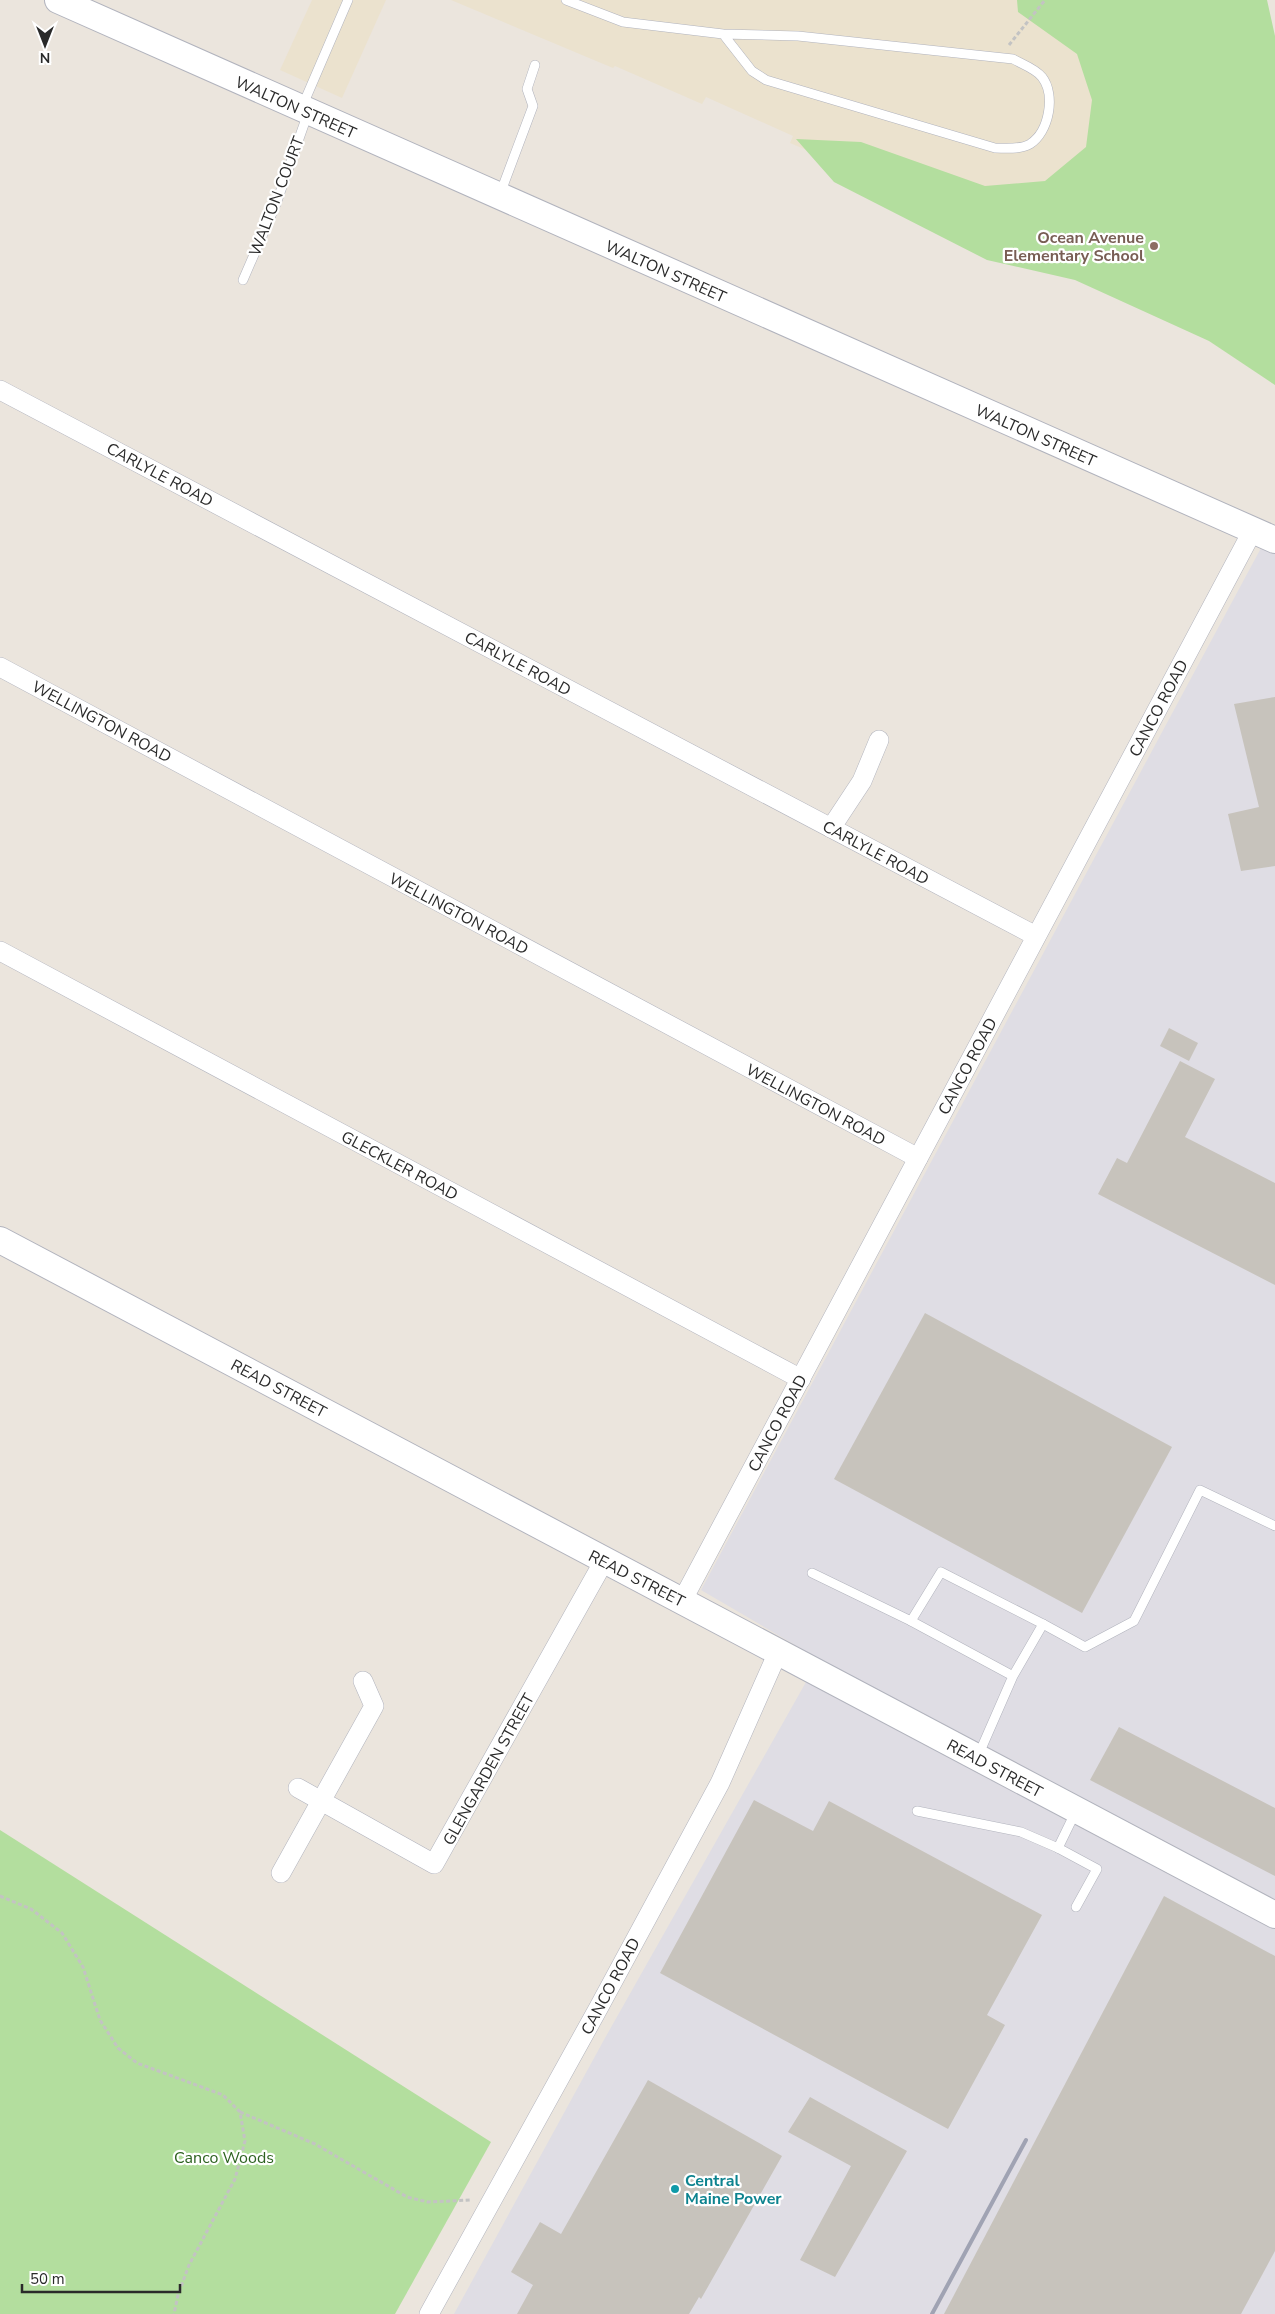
<svg xmlns="http://www.w3.org/2000/svg" width="1275" height="2314" font-family="'Nunito Sans',sans-serif">
	<style>
		.industrial { fill: #dfdde4 }
		.education { fill: #ebe2ce }
		.green { fill: #b3de9e }
		.building { fill: #c7c3bc }
		.lines { fill: none; stroke-linecap: round; stroke-linejoin: round }
		.lane-casing { stroke: #b1b3bd; stroke-width: 10 }
		.street-casing { stroke: #b1b3bd; stroke-width: 20 }
		.secondary-casing { stroke: #b1b3bd; stroke-width: 28 }
		.path { stroke: #c3c3c3; stroke-width: 3; stroke-dasharray: 4 2.5; stroke-linecap: butt }
		.lane { stroke: #fff; stroke-width: 9 }
		.street { stroke: #fff; stroke-width: 19 }
		.secondary { stroke: #fff; stroke-width: 26 }
		.rail { stroke: #a0a3b3; stroke-width: 4 }
		.education-dot { fill: #8d6e63; stroke: #fff; stroke-width: 2 }
		.culture-dot { fill: #0f9aa8; stroke: #fff; stroke-width: 2 }
		.labels { text-anchor: middle; stroke-width: 4.5; stroke-linejoin: round; paint-order: stroke }
		.street-label { font-size: 16px; fill: #2a2a2a; stroke: #fff }
		.education-label { font-size: 16px; font-weight: bold; fill: #785e54; stroke: #fff; text-anchor: end }
		.park-label { font-size: 16px; fill: #2d6220; stroke: #fff }
		.culture-label { font-size: 16px; font-weight: bold; fill: #0d838f; stroke: #fff; text-anchor: start }
	</style>
	<rect width="100%" height="100%" fill="#ebe5dd"/>
	<!-- industrial -->
	<path class="industrial" d="M1261 548 1275 554V2314H454L605 2038 819 1659 701 1590Z"/>
	<!-- education -->
	<g class="education">
		<path d="M312 0H386L342 98 280 70Z"/>
		<path d="M451 0H1244L1275 349 790 143 793 136 706 97 702 104 615 66 613 68Z"/>
	</g>
	<!-- green -->
	<g class="green">
		<path d="M1017 0H1267L1275 36V385L1209 341 1075 280 987 260 834 182 796 139 861 142 985 186 1045 181 1086 147 1092 100 1077 54 1018 12Z"/>
		<path d="M0 1830 491 2142 395 2314H0Z"/>
	</g>
	<!-- building -->
	<g class="building">
		<path d="M1275 697V866L1241 871 1228 814 1259 807 1234 704Z"/>
		<path d="M1169 1028 1198 1043 1189 1061 1160 1046Z"/>
		<path d="M1180 1061 1215 1079 1185 1137 1275 1183V1285L1098 1194 1117 1158 1127 1163Z"/>
		<path d="M925 1313 1172 1447 1082 1613 834 1479Z"/>
		<path d="M1119 1727 1275 1808V1876L1090 1780Z"/>
		<path d="M754 1800 813 1831 829 1801 1042 1915 987 2015 1005 2025 948 2129 660 1973Z"/>
		<path d="M1164 1896 1275 1956V2251L1241 2314H944Z"/>
		<path d="M648 2080 782 2156 701 2299 699 2297 689 2314H517L533 2285 511 2272 540 2222 561 2234Z"/>
		<path d="M810 2097 907 2151 835 2277 800 2260 851 2166 788 2132Z"/>
	</g>
	<g class="lines">
		<defs>
			<g id="lane">
				<path d="M566 0 623 22 723 34 798 36 1013 59C1022 64 1036 69 1042 77 1056 95 1049 132 1030 144 1020 150 1005 148 995 148L766 80 752 71 723 34"/>
				<path d="M302 107 348 0"/>
				<path d="M500 194 533 106 527 89 535 65"/>
				<path d="M243 280 276 204 308 113"/>
				<path d="M812 1573 911 1621"/>
				<path d="M1043 1624 1085 1647 1134 1621 1200 1490 1275 1526"/>
				<path d="M978 1756 1013 1676 1043 1624 941 1572 911 1621 1013 1676"/>
				<path d="M917 1811 1021 1832 1058 1848 1076 1811"/>
				<path d="M1058 1848 1097 1869 1076 1907"/>
			</g>
			<g id="street">
				<path d="M0 390 1036 936"/>
				<path d="M0 667 918 1158"/>
				<path d="M831 828 862 781 879 740"/>
				<path d="M0 951 801 1379"/>
				<path d="M682 1601 1253 530"/>
				<path d="M298 1788 434 1864 604 1561"/>
				<path d="M281 1873 374 1706 363 1681"/>
				<path d="M429 2314 599 2007 720 1783 778 1652"/>
			</g>
			<g id="secondary">
				<path d="M58 0 1275 540"/>
				<path d="M0 1240 1275 1915"/>
			</g>
		</defs>
		<!-- lane casing -->
		<use href="#lane" class="lane-casing"/>
		<!-- street casing -->
		<use href="#street" class="street-casing"/>
		<!-- secondary casing -->
		<use href="#secondary" class="secondary-casing"/>
		<!-- path -->
		<g class="path">
			<path d="M1009 45 1045 0"/>
			<path d="M0 1896 31 1909 62 1933 83 1967 100 2020 118 2048 137 2063 223 2095 240 2112 245 2141 235 2179 189 2265 178 2295 174 2314"/>
			<path d="M240 2112 315 2144 407 2197 428 2202 470 2200"/>
		</g>
		<!-- lane -->
		<use href="#lane" class="lane"/>
		<!-- street -->
		<use href="#street" class="street"/>
		<!-- secondary -->
		<use href="#secondary" class="secondary"/>
		<!-- rail -->
		<path class="rail" d="M932 2314 1026 2140"/>
	</g>
	<!-- markers -->
	<circle class="education-dot" cx="1154" cy="246" r="5"/>
	<circle class="culture-dot" cx="675" cy="2189" r="5"/>
	<g class="labels">
		<!-- street labels -->
		<g class="street-label">
			<text transform="translate(296 107) rotate(24)" y="6">WALTON STREET</text>
			<text transform="translate(276 196) rotate(-69)" y="6">WALTON COURT</text>
			<text transform="translate(666 271) rotate(24)" y="6">WALTON STREET</text>
			<text transform="translate(1036 435) rotate(24)" y="6">WALTON STREET</text>
			<text transform="translate(160 474) rotate(28)" y="6">CARLYLE ROAD</text>
			<text transform="translate(518 663) rotate(28)" y="6">CARLYLE ROAD</text>
			<text transform="translate(1158 708) rotate(-62)" y="6">CANCO ROAD</text>
			<text transform="translate(102 721) rotate(28)" y="6">WELLINGTON ROAD</text>
			<text transform="translate(876 852) rotate(28)" y="6">CARLYLE ROAD</text>
			<text transform="translate(459 913) rotate(28)" y="6">WELLINGTON ROAD</text>
			<text transform="translate(967 1066) rotate(-62)" y="6">CANCO ROAD</text>
			<text transform="translate(816 1104) rotate(28)" y="6">WELLINGTON ROAD</text>
			<text transform="translate(400 1165) rotate(28)" y="6">GLECKLER ROAD</text>
			<text transform="translate(279 1388) rotate(28)" y="6">READ STREET</text>
			<text transform="translate(777 1423) rotate(-62)" y="6">CANCO ROAD</text>
			<text transform="translate(637 1578) rotate(27)" y="6">READ STREET</text>
			<text transform="translate(995 1768) rotate(28)" y="6">READ STREET</text>
			<text transform="translate(488 1769) rotate(-61)" y="6">GLENGARDEN STREET</text>
			<text transform="translate(610 1986) rotate(-62)" y="6">CANCO ROAD</text>
		</g>
		<!-- education labels -->
		<g class="education-label">
			<text x="1144" y="243">Ocean Avenue<tspan x="1144" dy="18">Elementary School</tspan></text>
		</g>
		<!-- park labels -->
		<g class="park-label">
			<text x="224" y="2163">Canco Woods</text>
		</g>
		<!-- culture labels -->
		<g class="culture-label">
			<text x="685" y="2186">Central<tspan x="685" dy="18">Maine Power</tspan></text>
		</g>
	</g>
	<!-- north arrow -->
	<g transform="translate(45 45) rotate(180)" stroke="#ffffff" stroke-width="4" paint-order="stroke">
	<path d="M0-4L9 19L0 12L-9 19Z" fill="#2a2a2a"/>
	<text y="-8" font-size="14" font-weight="bold" text-anchor="middle" fill="#2a2a2a">N</text>
	</g>
	<!-- scale -->
	<path d="M22 2284v8h158v-8" fill="none" stroke="#2a2a2a" stroke-width="2.5"/>
	<text x="30" y="2284" font-size="15" fill="#2a2a2a" stroke="#ffffff" stroke-width="4" paint-order="stroke">50 m</text>
</svg>
